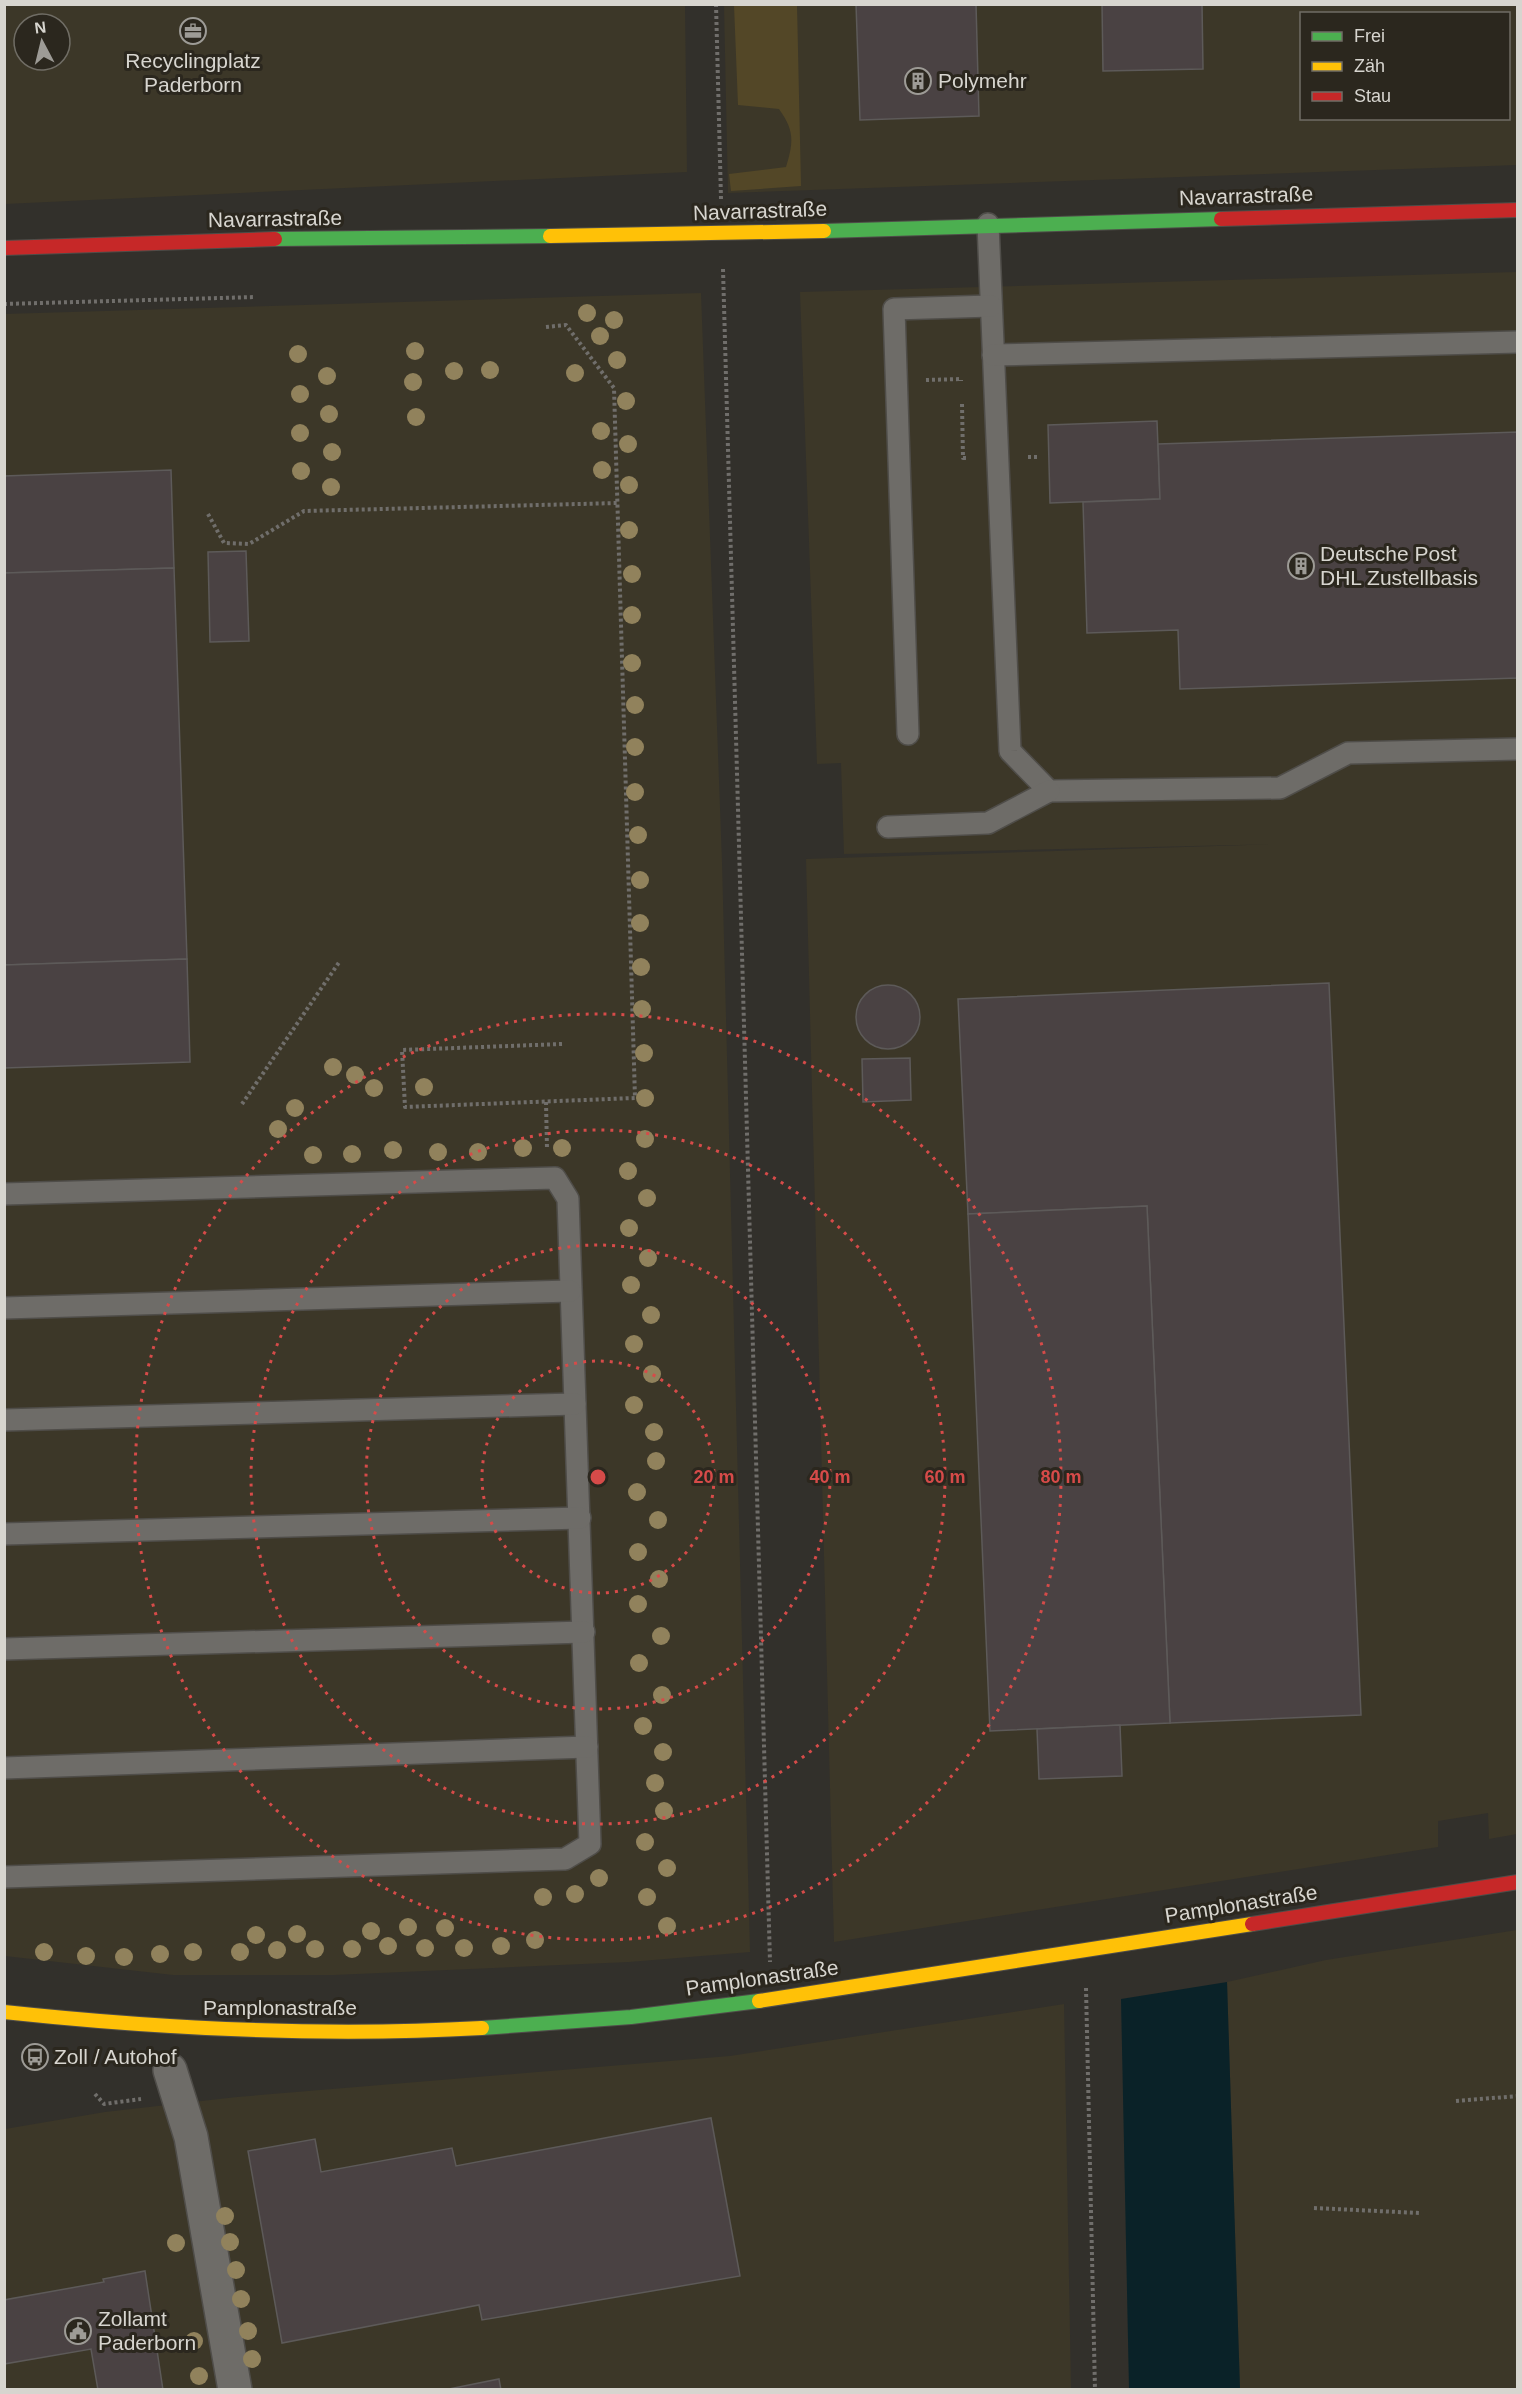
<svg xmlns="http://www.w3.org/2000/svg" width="1522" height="2394" font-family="Arial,sans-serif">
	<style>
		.built { fill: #3c3728; fill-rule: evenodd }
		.green { fill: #534727 }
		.water { fill: #0a2228 }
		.building { fill: #4a4243; stroke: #5d5a59; stroke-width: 1.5 }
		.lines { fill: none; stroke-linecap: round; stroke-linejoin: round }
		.lane-casing { stroke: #4f4d49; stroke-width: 24 }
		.street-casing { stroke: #4f4d49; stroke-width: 36 }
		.fast-casing { stroke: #4f4d49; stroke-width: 16 }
		.slow-casing { stroke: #4f4d49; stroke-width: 16 }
		.jam-casing { stroke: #4f4d49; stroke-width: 16 }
		.path { stroke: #706e6b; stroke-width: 4; stroke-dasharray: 3 3; stroke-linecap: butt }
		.lane { stroke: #6e6c68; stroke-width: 21 }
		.street { stroke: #6e6c68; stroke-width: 33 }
		.fast { stroke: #4caf50; stroke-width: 14 }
		.slow { stroke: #ffc107; stroke-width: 14 }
		.jam { stroke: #c62828; stroke-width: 14 }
		.tree { fill: #91825c }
		.ring { fill: none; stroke: #d64b49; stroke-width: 3; stroke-dasharray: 3 6 }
		.labels { text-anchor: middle; stroke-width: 6; stroke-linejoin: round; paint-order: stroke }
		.poi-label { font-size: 21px; fill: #d7d5cf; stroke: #2b271e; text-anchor: start }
		.street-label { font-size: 21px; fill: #d7d5cf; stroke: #2b271e }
		.centre { fill: #d64b49; stroke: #2b271e; stroke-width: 3 }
		.ring-label { font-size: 18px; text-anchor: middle; font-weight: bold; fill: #d64b49; stroke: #2b271e; stroke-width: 6; stroke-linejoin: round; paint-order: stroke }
	</style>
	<rect width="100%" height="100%" fill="#32302b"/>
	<!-- built -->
	<g class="built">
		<path d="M4 5H685L687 172 5 204ZM24 24H60V60H24Z"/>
		<path d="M724 5H1517V165L728 193ZM1302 14H1508V118H1302Z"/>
		<path d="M1517 272V1834L1489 1839 1488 1813 1438 1821V1847L834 1942 806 859 1280 844 844 854 841 763 817 764 800 292Z"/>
		<path d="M701 293 722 862 750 1952 629 1962 334 1975H173L5 1956 4 314Z"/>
		<path d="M1517 1930V2389H1240L1227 1982 1326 1960Z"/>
		<path d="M1064 2004 1071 2389 5 2390V2129L105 2112 237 2097 730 2056Z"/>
	</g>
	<!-- green -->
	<path class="green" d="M734 5H797L801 186 731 191 729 174 786 167C794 141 794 130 779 109L738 105Z"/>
	<!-- water -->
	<path class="water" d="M1227 1982 1240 2389H1129L1121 1999Z"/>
	<!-- building -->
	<g class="building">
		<path d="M856 4H976L979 116 860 120Z"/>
		<path d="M1102 4H1202L1203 69 1103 71Z"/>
		<path d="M1157 421 1160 499 1050 503 1048 425Z"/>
		<path d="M1518 432V678L1180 689 1178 630 1087 633 1083 502 1160 499 1158 444Z"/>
		<path d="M171 470 174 568 4 573V476Z"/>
		<path d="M246 551 249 641 210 642 208 552Z"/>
		<path d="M174 568 187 959 4 965V573Z"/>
		<path d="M187 959 190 1062 4 1068V965Z"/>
		<path d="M1329 983 1361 1715 1170 1723 1147 1206 968 1214 958 999Z"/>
		<circle cx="888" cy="1017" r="32"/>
		<path d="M910 1058 911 1100 863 1102 862 1059Z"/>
		<path d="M1147 1206 1170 1723 990 1731 968 1214Z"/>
		<path d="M1120 1725 1122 1776 1039 1779 1037 1729Z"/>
		<path d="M711 2118 740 2276 482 2320 479 2305 282 2343 248 2151 315 2139 321 2172 452 2148 456 2166Z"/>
		<path d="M145 2271 163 2390H98L91 2349 4 2364V2300L104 2282 103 2279Z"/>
		<path d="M499 2379 501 2390H444Z"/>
	</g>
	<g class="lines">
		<defs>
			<g id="lane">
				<path d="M988 224 1010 751 1049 791 1280 788 1348 753 1518 749"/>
				<path d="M993 355 1518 342"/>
				<path d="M908 734 894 309 991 306"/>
				<path d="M888 827 988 823 1049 791"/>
				<path d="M4 1194 555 1178 568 1199 590 1844 565 1859 4 1877"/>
				<path d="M4 1308 570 1291"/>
				<path d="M4 1420 575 1404"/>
				<path d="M4 1534 580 1518"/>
				<path d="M4 1649 584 1632"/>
				<path d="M4 1768 587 1747"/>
			</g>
			<path id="street" d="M170 2070 191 2137 235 2390"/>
			<g id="fast">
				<path d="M824 231 1221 219"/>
				<path d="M275 239 550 236"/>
				<path d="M482 2028 631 2017 759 2001"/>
			</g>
			<g id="slow">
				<path d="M550 236 824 231"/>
				<path d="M759 2001 1252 1924"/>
				<path d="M4 2012C163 2029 323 2037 482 2028"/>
			</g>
			<g id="jam">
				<path d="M1221 219 1518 210"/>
				<path d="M4 248 275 239"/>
				<path d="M1252 1924 1518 1882"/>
			</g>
		</defs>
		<!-- lane casing -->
		<use href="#lane" class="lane-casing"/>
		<!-- street casing -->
		<use href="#street" class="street-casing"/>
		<!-- fast casing -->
		<use href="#fast" class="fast-casing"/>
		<!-- slow casing -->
		<use href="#slow" class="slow-casing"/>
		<!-- jam casing -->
		<use href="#jam" class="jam-casing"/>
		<!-- path -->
		<g class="path">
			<path d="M716 4 721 199"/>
			<path d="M723 269 770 1962"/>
			<path d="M4 304 255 297"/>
			<path d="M546 327 566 325 614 388 635 1098 405 1107 402 1050 562 1044"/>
			<path d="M926 380 961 379V381"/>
			<path d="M962 404 963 458H967"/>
			<path d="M1028 457H1040"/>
			<path d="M208 514 224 543 249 544 304 511 618 503"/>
			<path d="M546 1102 547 1149"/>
			<path d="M242 1104 340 961"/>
			<path d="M1086 1988 1095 2390"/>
			<path d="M95 2094 104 2104 141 2099"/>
			<path d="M1456 2101 1518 2096"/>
			<path d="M1314 2208 1419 2213"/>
		</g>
		<!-- lane -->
		<use href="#lane" class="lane"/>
		<!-- street -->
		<use href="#street" class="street"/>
		<!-- fast -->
		<use href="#fast" class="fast"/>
		<!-- slow -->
		<use href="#slow" class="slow"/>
		<!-- jam -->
		<use href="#jam" class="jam"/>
	</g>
	<!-- trees -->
	<g class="tree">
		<circle cx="587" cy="313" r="9"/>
		<circle cx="614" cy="320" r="9"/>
		<circle cx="600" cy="336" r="9"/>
		<circle cx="415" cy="351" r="9"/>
		<circle cx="298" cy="354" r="9"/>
		<circle cx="617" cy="360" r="9"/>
		<circle cx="490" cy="370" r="9"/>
		<circle cx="454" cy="371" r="9"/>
		<circle cx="575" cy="373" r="9"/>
		<circle cx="327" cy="376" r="9"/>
		<circle cx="413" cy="382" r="9"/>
		<circle cx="300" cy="394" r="9"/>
		<circle cx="626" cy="401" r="9"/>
		<circle cx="329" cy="414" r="9"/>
		<circle cx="416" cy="417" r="9"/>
		<circle cx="601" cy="431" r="9"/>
		<circle cx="300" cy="433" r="9"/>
		<circle cx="628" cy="444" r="9"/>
		<circle cx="332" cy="452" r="9"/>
		<circle cx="602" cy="470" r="9"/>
		<circle cx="301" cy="471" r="9"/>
		<circle cx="629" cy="485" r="9"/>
		<circle cx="331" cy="487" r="9"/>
		<circle cx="629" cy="530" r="9"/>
		<circle cx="632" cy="574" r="9"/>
		<circle cx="632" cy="615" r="9"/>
		<circle cx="632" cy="663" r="9"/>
		<circle cx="635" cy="705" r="9"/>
		<circle cx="635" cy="747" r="9"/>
		<circle cx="635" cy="792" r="9"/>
		<circle cx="638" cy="835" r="9"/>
		<circle cx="640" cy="880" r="9"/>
		<circle cx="640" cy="923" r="9"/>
		<circle cx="641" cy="967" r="9"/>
		<circle cx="642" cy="1009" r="9"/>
		<circle cx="644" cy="1053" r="9"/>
		<circle cx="333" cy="1067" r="9"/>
		<circle cx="355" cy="1075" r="9"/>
		<circle cx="424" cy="1087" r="9"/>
		<circle cx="374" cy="1088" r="9"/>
		<circle cx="645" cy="1098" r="9"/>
		<circle cx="295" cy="1108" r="9"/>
		<circle cx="278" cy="1129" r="9"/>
		<circle cx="645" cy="1139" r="9"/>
		<circle cx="523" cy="1148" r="9"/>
		<circle cx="562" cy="1148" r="9"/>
		<circle cx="393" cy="1150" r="9"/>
		<circle cx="438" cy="1152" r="9"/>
		<circle cx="478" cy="1152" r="9"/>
		<circle cx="352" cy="1154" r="9"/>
		<circle cx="313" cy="1155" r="9"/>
		<circle cx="628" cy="1171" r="9"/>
		<circle cx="647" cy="1198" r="9"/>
		<circle cx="629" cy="1228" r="9"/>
		<circle cx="648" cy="1258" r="9"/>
		<circle cx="631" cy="1285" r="9"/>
		<circle cx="651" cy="1315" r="9"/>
		<circle cx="634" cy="1344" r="9"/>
		<circle cx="652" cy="1374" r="9"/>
		<circle cx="634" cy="1405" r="9"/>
		<circle cx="654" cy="1432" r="9"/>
		<circle cx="656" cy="1461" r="9"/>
		<circle cx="637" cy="1492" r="9"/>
		<circle cx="658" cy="1520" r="9"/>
		<circle cx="638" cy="1552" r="9"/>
		<circle cx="659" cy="1579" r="9"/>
		<circle cx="638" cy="1604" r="9"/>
		<circle cx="661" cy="1636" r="9"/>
		<circle cx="639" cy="1663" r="9"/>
		<circle cx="662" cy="1695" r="9"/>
		<circle cx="643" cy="1726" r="9"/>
		<circle cx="663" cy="1752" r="9"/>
		<circle cx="655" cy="1783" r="9"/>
		<circle cx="664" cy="1811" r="9"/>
		<circle cx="645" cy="1842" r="9"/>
		<circle cx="667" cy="1868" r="9"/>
		<circle cx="599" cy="1878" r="9"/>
		<circle cx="575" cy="1894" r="9"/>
		<circle cx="543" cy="1897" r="9"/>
		<circle cx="647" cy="1897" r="9"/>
		<circle cx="667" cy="1926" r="9"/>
		<circle cx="408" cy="1927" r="9"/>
		<circle cx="445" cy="1928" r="9"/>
		<circle cx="371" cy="1931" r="9"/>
		<circle cx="297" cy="1934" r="9"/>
		<circle cx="256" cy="1935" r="9"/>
		<circle cx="535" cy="1940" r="9"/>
		<circle cx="388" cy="1946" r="9"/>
		<circle cx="501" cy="1946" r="9"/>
		<circle cx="425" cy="1948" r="9"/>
		<circle cx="464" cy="1948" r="9"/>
		<circle cx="315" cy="1949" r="9"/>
		<circle cx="352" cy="1949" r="9"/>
		<circle cx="277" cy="1950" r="9"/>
		<circle cx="44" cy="1952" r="9"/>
		<circle cx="193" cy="1952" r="9"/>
		<circle cx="240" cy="1952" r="9"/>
		<circle cx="160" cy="1954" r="9"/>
		<circle cx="86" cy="1956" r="9"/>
		<circle cx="124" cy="1957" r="9"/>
		<circle cx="225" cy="2216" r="9"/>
		<circle cx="230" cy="2242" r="9"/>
		<circle cx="176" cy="2243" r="9"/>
		<circle cx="236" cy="2270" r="9"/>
		<circle cx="241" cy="2299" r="9"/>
		<circle cx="248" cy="2331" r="9"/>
		<circle cx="194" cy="2341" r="9"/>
		<circle cx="252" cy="2359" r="9"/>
		<circle cx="199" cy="2376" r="9"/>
	</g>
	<!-- distance rings -->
	<g class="ring">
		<circle cx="598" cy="1477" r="116"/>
		<circle cx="598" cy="1477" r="232"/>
		<circle cx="598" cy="1477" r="347"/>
		<circle cx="598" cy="1477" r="463"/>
	</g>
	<!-- icons -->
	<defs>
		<symbol id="office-ring" viewBox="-11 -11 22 22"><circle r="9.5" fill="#2b271e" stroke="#9d9b96" stroke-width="1.5"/><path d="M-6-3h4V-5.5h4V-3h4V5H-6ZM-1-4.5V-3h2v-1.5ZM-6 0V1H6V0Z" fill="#9d9b96"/></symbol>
		<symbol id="building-ring" viewBox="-11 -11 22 22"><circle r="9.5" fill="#2b271e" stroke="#9d9b96" stroke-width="1.5"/><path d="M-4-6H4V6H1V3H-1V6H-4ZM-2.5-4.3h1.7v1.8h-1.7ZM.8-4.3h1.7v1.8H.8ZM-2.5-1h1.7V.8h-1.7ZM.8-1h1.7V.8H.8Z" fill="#9d9b96"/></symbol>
		<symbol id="bus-ring" viewBox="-11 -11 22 22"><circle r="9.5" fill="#2b271e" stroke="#9d9b96" stroke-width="1.5"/><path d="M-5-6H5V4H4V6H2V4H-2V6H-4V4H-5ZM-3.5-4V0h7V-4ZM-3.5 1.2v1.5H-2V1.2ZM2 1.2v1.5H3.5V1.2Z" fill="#9d9b96"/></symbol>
		<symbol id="civic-ring" viewBox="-11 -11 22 22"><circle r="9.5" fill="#2b271e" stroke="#9d9b96" stroke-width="1.5"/><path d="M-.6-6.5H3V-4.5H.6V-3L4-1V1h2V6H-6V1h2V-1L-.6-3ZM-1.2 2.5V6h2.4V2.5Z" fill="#9d9b96"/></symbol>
	</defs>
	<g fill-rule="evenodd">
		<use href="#office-ring" x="178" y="16" width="30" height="30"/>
		<use href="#building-ring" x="903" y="66" width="30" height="30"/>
		<use href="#building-ring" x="1286" y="551" width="30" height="30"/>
		<use href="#bus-ring" x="20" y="2042" width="30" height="30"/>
		<use href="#civic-ring" x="63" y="2316" width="30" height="30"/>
	</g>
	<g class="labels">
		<!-- poi labels -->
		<g class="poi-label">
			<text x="193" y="68" text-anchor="middle">Recyclingplatz<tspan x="193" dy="24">Paderborn</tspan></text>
			<text x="938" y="88">Polymehr</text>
			<text x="1320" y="561">Deutsche Post<tspan x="1320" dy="24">DHL Zustellbasis</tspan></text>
			<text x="54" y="2064">Zoll / Autohof</text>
			<text x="98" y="2326">Zollamt<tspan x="98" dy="24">Paderborn</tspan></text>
		</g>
		<!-- street labels -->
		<g class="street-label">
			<text transform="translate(1246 196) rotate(-2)" y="7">Navarrastraße</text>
			<text transform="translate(760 211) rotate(-2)" y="7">Navarrastraße</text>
			<text transform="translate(275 219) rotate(-1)" y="7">Navarrastraße</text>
			<text transform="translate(1241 1904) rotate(-9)" y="7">Pamplonastraße</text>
			<text transform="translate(762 1978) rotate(-8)" y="7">Pamplonastraße</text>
			<text x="280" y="2015">Pamplonastraße</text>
		</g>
	</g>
	<circle cx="598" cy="1477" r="9" class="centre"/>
	<g class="ring-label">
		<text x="714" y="1483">20 m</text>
		<text x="830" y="1483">40 m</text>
		<text x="945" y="1483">60 m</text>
		<text x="1061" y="1483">80 m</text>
	</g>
	<!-- border -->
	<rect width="1522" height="2394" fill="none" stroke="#d7d5cf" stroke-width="12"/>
	<!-- legend -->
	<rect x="1300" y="12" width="210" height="108" fill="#2b271e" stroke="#706d65" stroke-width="1.5"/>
	<rect x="1312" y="32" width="30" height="9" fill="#4caf50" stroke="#706d65" stroke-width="1.5"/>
	<text x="1354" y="42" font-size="18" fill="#d7d5cf">Frei</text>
	<rect x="1312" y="62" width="30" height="9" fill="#ffc107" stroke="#706d65" stroke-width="1.5"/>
	<text x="1354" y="72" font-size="18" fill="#d7d5cf">Zäh</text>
	<rect x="1312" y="92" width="30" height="9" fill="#c62828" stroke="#706d65" stroke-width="1.5"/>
	<text x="1354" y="102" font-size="18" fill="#d7d5cf">Stau</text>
	<!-- north arrow -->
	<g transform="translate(42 42) rotate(353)"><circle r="28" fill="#2b271e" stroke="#706d65" stroke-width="1.5"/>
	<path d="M0-4.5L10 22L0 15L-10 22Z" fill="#9d9b96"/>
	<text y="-9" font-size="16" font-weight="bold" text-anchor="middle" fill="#d7d5cf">N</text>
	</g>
</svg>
